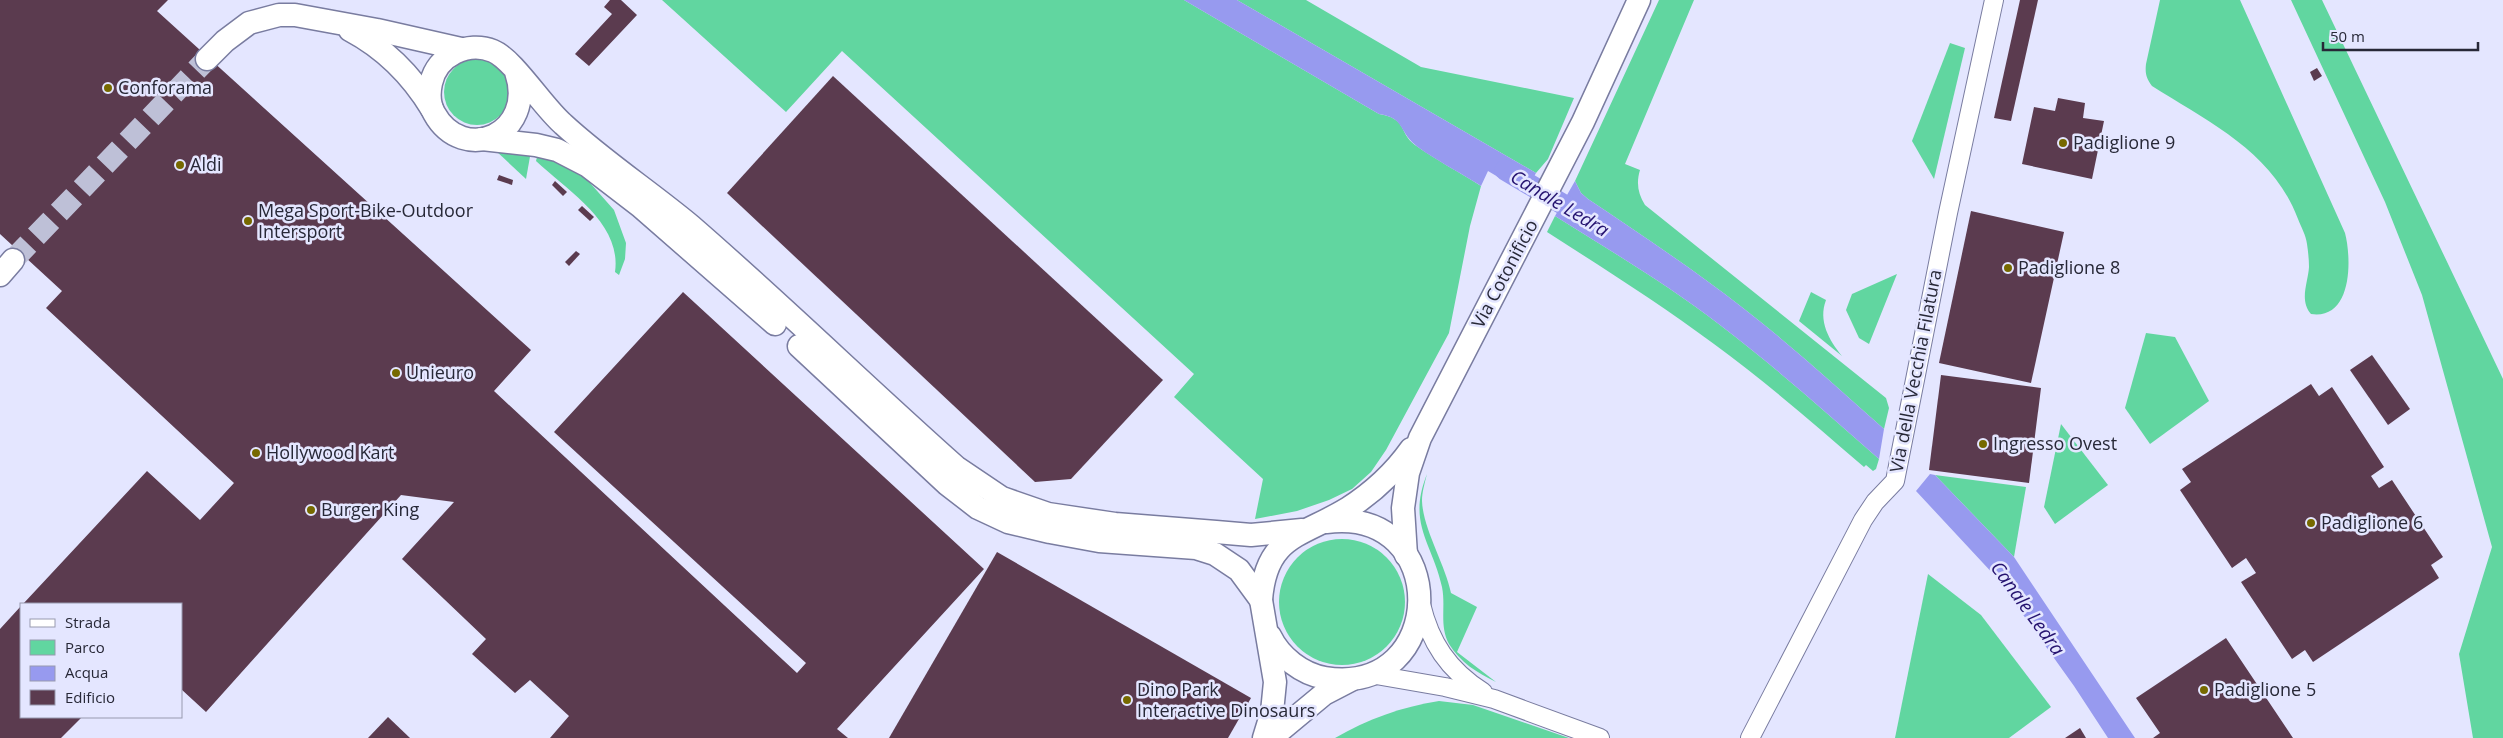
<svg xmlns="http://www.w3.org/2000/svg" width="2503" height="738" font-family="'Open Sans',sans-serif">
	<style>
		.green { fill: #61d6a0 }
		.water { fill: #979aef }
		.lines { fill: none; stroke-linecap: round; stroke-linejoin: round }
		.canal { stroke: #979aef; stroke-width: 21 }
		.building { fill: #5b3b4f }
		.tertiary-tunnel { stroke: #bec0d7; stroke-width: 22; stroke-dasharray: 22 11; stroke-linecap: butt }
		.minor-casing { stroke: #797ca0; stroke-width: 20 }
		.tertiary-casing { stroke: #797ca0; stroke-width: 25 }
		.minor { stroke: #fff; stroke-width: 18 }
		.tertiary { stroke: #fff; stroke-width: 22 }
		.poi-dot { fill: #766900; stroke: #e4e6ff; stroke-width: 2 }
		.labels { text-anchor: middle; stroke-width: 5; stroke-linejoin: round; paint-order: stroke }
		.poi-label { font-size: 18px; fill: #272837; stroke: #e4e6ff; text-anchor: start }
		.street-label { font-size: 18px; fill: #272837; stroke: #e4e6ff }
		.water-label { font-size: 19px; font-style: italic; fill: #251370; stroke: #e4e6ff }
	</style>
	<rect width="100%" height="100%" fill="#e4e6ff"/>
	<!-- green -->
	<g class="green">
		<path d="M662 0H1184L1379 114C1408 119 1398 132 1415 145 1436 160 1459 172 1481 186L1470 226 1449 333 1386 450 1371 472 1352 489 1329 500 1297 511 1255 519 1263 479 1174 397 1194 374 842 51 786 112Z"/>
		<path d="M1237 0H1306L1421 67 1574 98 1548 159 1536 173Z"/>
		<path d="M1659 0H1694L1625 164 1640 170C1636 183 1638 194 1645 205L1886 398 1889 408 1884 429C1838 388 1792 346 1743 308 1693 269 1640 234 1588 199L1581 193 1575 181Z"/>
		<path d="M2160 0H2240L2345 233C2352 260 2352 320 2311 314 2299 300 2308 283 2309 267 2309 259 2308 251 2307 244 2306 235 2301 227 2298 219 2273 152 2209 122 2152 86 2146 78 2145 73 2146 64Z"/>
		<path d="M2291 0H2322L2503 379V738H2473L2459 654 2492 547 2422 295 2385 202Z"/>
		<path d="M1950 43 1965 48 1934 179 1912 141Z"/>
		<circle cx="477" cy="92" r="33"/>
		<path d="M494 149 531 151 526 179Z"/>
		<path d="M538 153 583 175 614 210 626 243 625 259 619 275 615 272C622 223 568 191 536 161Z"/>
		<path d="M1555 216C1611 251 1668 285 1720 325 1775 367 1827 413 1879 459L1876 469 1873 471 1866 465 1864 467C1815 425 1766 382 1714 344 1660 304 1603 268 1547 232Z"/>
		<path d="M1897 274 1869 344 1859 338 1846 310 1852 294Z"/>
		<path d="M1811 292 1826 300C1818 321 1829 340 1842 356L1799 321Z"/>
		<path d="M2146 333 2175 337 2209 401 2150 444 2125 408Z"/>
		<path d="M2061 424 2108 485 2055 524 2044 507Z"/>
		<path d="M1427 474C1425 482 1422 492 1422 501 1423 529 1445 564 1451 593L1477 607 1457 652 1496 682C1476 672 1461 663 1449 644 1439 625 1446 607 1442 587 1432 542 1407 524 1427 474Z"/>
		<path d="M1935 475 2026 487 2014 557Z"/>
		<circle cx="1342" cy="602" r="63"/>
		<path d="M1928 574 1981 615 2051 707 2009 738H1895Z"/>
		<path d="M1439 701 1473 705 1569 738H1335C1368 719 1401 707 1439 701Z"/>
	</g>
	<!-- water -->
	<g class="water">
		<path d="M1184 0H1237L1536 173 1525 193 1488 171 1481 186C1465 175 1424 154 1412 142 1398 127 1403 118 1379 114Z"/>
		<path d="M1575 181 1581 193 1588 199C1640 234 1693 269 1743 308 1792 346 1838 388 1884 429L1879 459C1827 413 1775 367 1720 325 1668 285 1611 251 1555 216Z"/>
		<path d="M1930 474 1935 475 2014 557 2135 738H2108L2074 686 1996 577 1916 491Z"/>
	</g>
	<g class="lines">
		<!-- canal -->
		<path class="canal" d="M1505 170 1586 218"/>
	</g>
	<!-- building -->
	<g class="building">
		<path d="M0 0H168L157 11 531 350 494 391 797 673 806 663 554 432 683 292 984 569 837 729 848 738H550L569 716 530 680 515 693 472 654 486 639 402 559 454 502 401 495 206 712 181 689V604H23L147 471 200 520 234 483 46 308 62 291 0 234Z"/>
		<path d="M610 0H621L637 15 589 66 575 54 612 14 604 7Z"/>
		<path d="M2020 0H2038L2011 121 1994 118Z"/>
		<path d="M2317 68 2322 76 2314 81 2310 72Z"/>
		<path d="M833 76 1163 380 1071 479 1035 482 727 193Z"/>
		<path d="M2058 98 2085 103 2083 118 2104 121 2092 179 2022 164 2034 107 2055 111Z"/>
		<path d="M499 175 513 180 512 185 497 180Z"/>
		<path d="M555 181 567 192 563 196 552 185Z"/>
		<path d="M582 206 594 217 590 221 578 210Z"/>
		<path d="M1971 211 2064 232 2031 383 1939 363Z"/>
		<path d="M576 251 580 254 569 266 565 262Z"/>
		<path d="M2372 355 2410 409 2388 425 2350 370Z"/>
		<path d="M1941 375 2041 388 2029 483 1929 470Z"/>
		<path d="M2311 384 2319 396 2332 387 2384 467 2371 476 2379 488 2392 480 2443 557 2431 565 2439 578 2313 662 2305 650 2292 659 2241 582 2256 573 2246 558 2232 568 2180 490 2191 482 2182 469Z"/>
		<path d="M997 552 1251 698 1228 738H889Z"/>
		<path d="M21 606V717H82L61 738H0V629Z"/>
		<path d="M2226 638 2293 738H2153L2160 733 2136 698Z"/>
		<path d="M388 717 410 738H368Z"/>
		<path d="M2080 728 2086 738H2065Z"/>
	</g>
	<g class="lines">
		<!-- tertiary-tunnel -->
		<path class="tertiary-tunnel" d="M13 260 207 59"/>
		<defs>
			<g id="minor">
				<path d="M1421 604C1430 642 1448 670 1483 692"/>
				<path d="M1370 674 1445 687 1494 699 1600 738"/>
				<path d="M1750 738 1863 520 1875 502 1895 481 1948 213 1994 0"/>
			</g>
			<g id="tertiary">
				<path d="M350 30C384 48 412 76 432 109"/>
				<path d="M207 59 225 41 249 23 279 15H295L377 30 461 49"/>
				<path d="M516 72C537 134 463 166 434 113 429 104 429 92 431 83 437 55 468 41 493 51 513 59 543 107 563 124 603 161 649 191 691 226 781 304 867 388 956 467L1002 498 1048 514 1115 524 1216 532 1251 535 1302 530"/>
				<path d="M482 139 536 145 557 150 588 166 640 206 775 324"/>
				<path d="M0 275 13 260"/>
				<path d="M799 346 947 484 978 508 1008 522 1050 532 1099 541 1196 548 1215 554 1239 570 1261 600"/>
				<path d="M1406 555 1403 508 1408 473 1420 438 1583 122 1639 0"/>
				<path d="M1270 636C1280 657 1302 674 1325 678 1449 697 1452 505 1326 522"/>
				<path d="M1264 738 1272 712 1275 682 1261 600C1266 535 1301 537 1347 509 1372 493 1394 473 1411 449"/>
				<path d="M1271 738 1324 694 1351 680"/>
			</g>
		</defs>
		<!-- minor casing -->
		<use href="#minor" class="minor-casing"/>
		<!-- tertiary casing -->
		<use href="#tertiary" class="tertiary-casing"/>
		<!-- minor -->
		<use href="#minor" class="minor"/>
		<!-- tertiary -->
		<use href="#tertiary" class="tertiary"/>
	</g>
	<!-- markers -->
	<g class="poi-dot">
		<circle cx="108" cy="88" r="5"/>
		<circle cx="2063" cy="143" r="5"/>
		<circle cx="180" cy="165" r="5"/>
		<circle cx="248" cy="221" r="5"/>
		<circle cx="2008" cy="268" r="5"/>
		<circle cx="396" cy="373" r="5"/>
		<circle cx="1983" cy="444" r="5"/>
		<circle cx="256" cy="453" r="5"/>
		<circle cx="311" cy="510" r="5"/>
		<circle cx="2311" cy="523" r="5"/>
		<circle cx="2204" cy="690" r="5"/>
		<circle cx="1127" cy="700" r="5"/>
	</g>
	<g class="labels">
		<!-- poi labels -->
		<g class="poi-label">
			<text x="118" y="94">Conforama</text>
			<text x="2073" y="149">Padiglione 9</text>
			<text x="190" y="171">Aldi</text>
			<text x="258" y="217">Mega Sport-Bike-Outdoor<tspan x="258" dy="21">Intersport</tspan></text>
			<text x="2018" y="274">Padiglione 8</text>
			<text x="406" y="379">Unieuro</text>
			<text x="1993" y="450">Ingresso Ovest</text>
			<text x="266" y="459">Hollywood Kart</text>
			<text x="321" y="516">Burger King</text>
			<text x="2321" y="529">Padiglione 6</text>
			<text x="1137" y="696">Dino Park<tspan x="1137" dy="21">Interactive Dinosaurs</tspan></text>
			<text x="2214" y="696">Padiglione 5</text>
		</g>
		<!-- street labels -->
		<g class="street-label">
			<text transform="translate(1505 274) rotate(-62)" y="6">Via Cotonificio</text>
			<text transform="translate(1916 371) rotate(-79)" y="6">Via della Vecchia Filatura</text>
		</g>
		<!-- water labels -->
		<g class="water-label">
			<text transform="translate(1560 203) rotate(31)" y="7">Canale Ledra</text>
			<text transform="translate(2028 608) rotate(54)" y="7">Canale Ledra</text>
		</g>
	</g>
	<!-- legend -->
	<rect x="20" y="603" width="162" height="115" fill="#e4e6ff" stroke="#989aaf"/>
	<rect x="30" y="619" width="25" height="8" fill="#ffffff" stroke="#989aaf"/>
	<text x="65" y="628" font-size="15" fill="#272837">Strada</text>
	<rect x="30" y="640" width="25" height="15" fill="#61d6a0" stroke="#989aaf"/>
	<text x="65" y="653" font-size="15" fill="#272837">Parco</text>
	<rect x="30" y="666" width="25" height="15" fill="#979aef" stroke="#989aaf"/>
	<text x="65" y="678" font-size="15" fill="#272837">Acqua</text>
	<rect x="30" y="690" width="25" height="15" fill="#5b3b4f" stroke="#989aaf"/>
	<text x="65" y="703" font-size="15" fill="#272837">Edificio</text>
	<!-- scale -->
	<path d="M2323 42v8h155v-8" fill="none" stroke="#272837" stroke-width="2.5"/>
	<text x="2330" y="42" font-size="15" fill="#272837" stroke="#e4e6ff" stroke-width="4" paint-order="stroke">50 m</text>
</svg>
